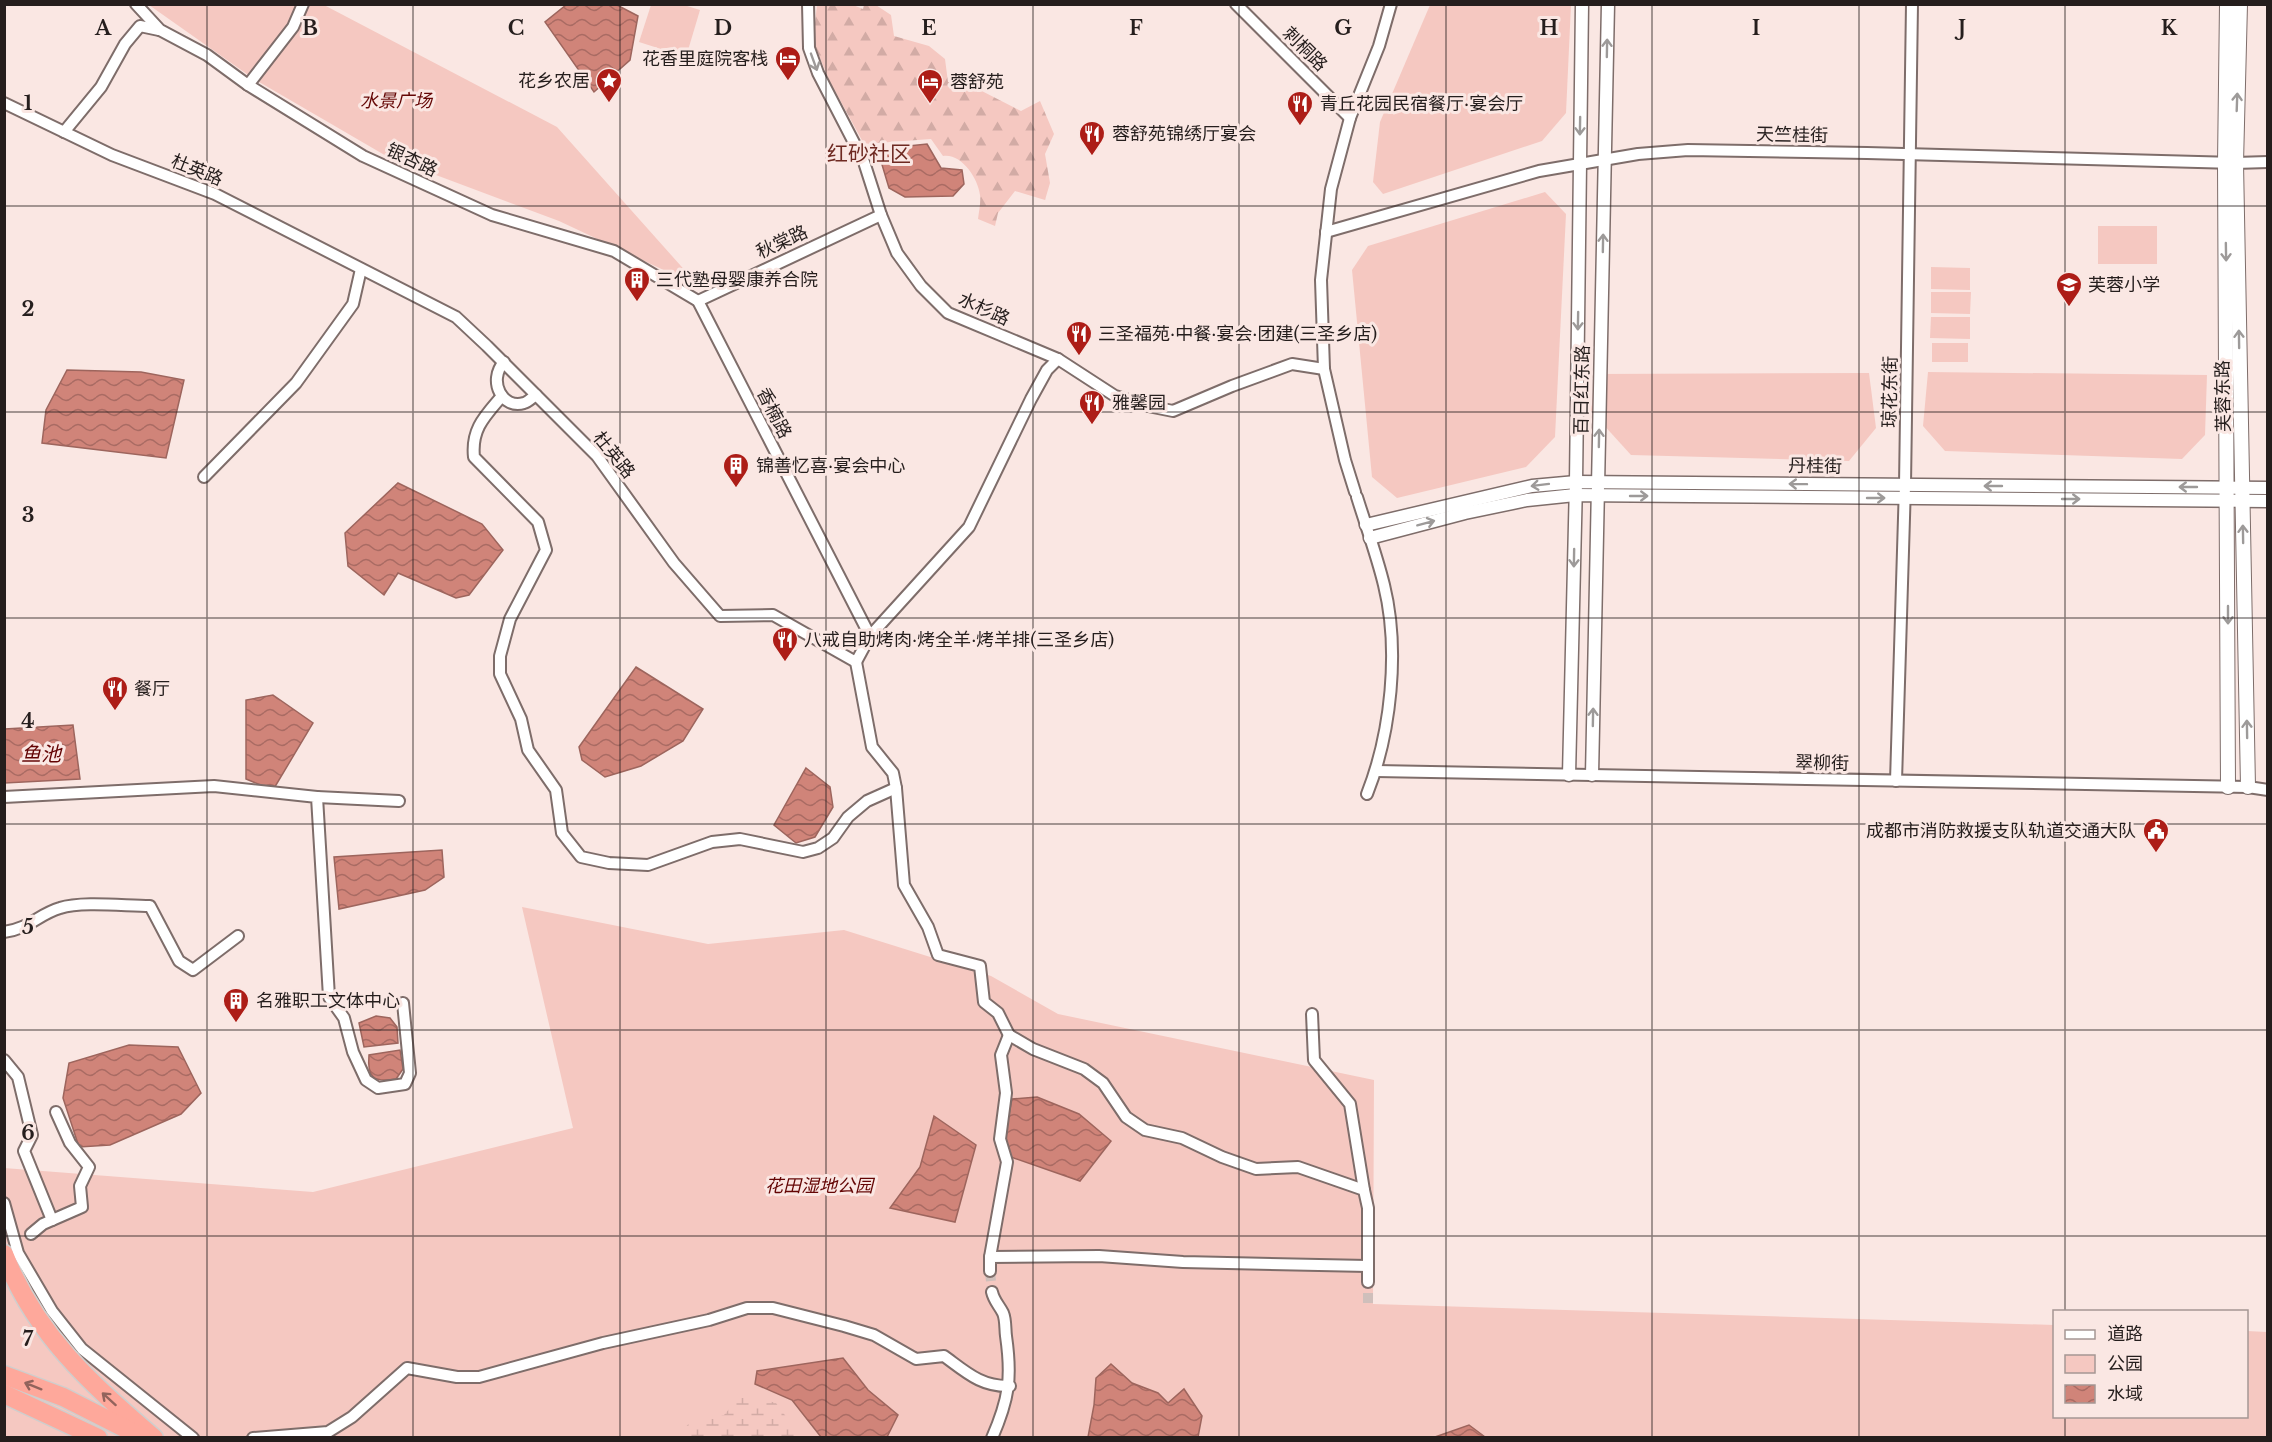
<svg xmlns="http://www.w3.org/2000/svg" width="2272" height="1442" font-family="'Libre Baskerville','Noto Sans SC',serif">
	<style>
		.green { fill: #f5c8c1 }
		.forest { fill: url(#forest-firs) }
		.wetland { fill: url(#wetland-marsh) }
		.water { fill: url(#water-waves); stroke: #9d655d; stroke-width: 1.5 }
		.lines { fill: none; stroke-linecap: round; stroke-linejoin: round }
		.minor-tunnel { stroke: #cfbfbb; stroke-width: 10; stroke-dasharray: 10 5; stroke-linecap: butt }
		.minor-casing { stroke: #7e6d6a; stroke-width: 14 }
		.tertiary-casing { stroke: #7e6d6a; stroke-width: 15 }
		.secondary-casing { stroke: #7e6d6a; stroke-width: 16 }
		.motorway-casing { stroke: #cfcecd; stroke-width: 21 }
		.minor { stroke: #fff; stroke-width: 10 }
		.tertiary { stroke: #fff; stroke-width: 12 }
		.secondary { stroke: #fff; stroke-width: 14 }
		.motorway { stroke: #fea89b; stroke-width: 18 }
		.oneway { stroke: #9d9a99 }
		.oneway2 { stroke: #92635c }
		.grid { fill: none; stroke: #251e1d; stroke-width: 1.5; stroke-opacity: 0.55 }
		.labels { text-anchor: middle; stroke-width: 6; stroke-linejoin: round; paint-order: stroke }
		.street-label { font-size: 18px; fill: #251e1d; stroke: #fae7e3 }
		.poi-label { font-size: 18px; fill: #251e1d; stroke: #fae7e3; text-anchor: start }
		.park-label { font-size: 18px; font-style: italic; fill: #640504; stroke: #fae7e3 }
		.water-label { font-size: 20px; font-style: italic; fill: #630303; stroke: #fae7e3 }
		.quarter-label { font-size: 21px; fill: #6e2921; stroke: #fae7e3 }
		.grid-label { font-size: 20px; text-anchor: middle; font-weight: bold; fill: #251e1d; stroke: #fae7e3; stroke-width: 6; stroke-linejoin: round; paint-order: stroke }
	</style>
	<defs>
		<pattern id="forest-firs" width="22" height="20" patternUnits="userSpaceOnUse" patternTransform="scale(1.5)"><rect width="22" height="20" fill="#f5c8c1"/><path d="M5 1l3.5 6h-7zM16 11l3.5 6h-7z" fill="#d2aba5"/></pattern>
		<pattern id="wetland-marsh" width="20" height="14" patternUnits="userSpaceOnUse" patternTransform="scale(1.5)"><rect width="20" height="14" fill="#f5c8c1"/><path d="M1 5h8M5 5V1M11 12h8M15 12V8" fill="none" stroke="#d2aba5"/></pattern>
		<pattern id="water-waves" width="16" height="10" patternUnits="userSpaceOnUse" patternTransform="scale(1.5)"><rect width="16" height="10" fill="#d08479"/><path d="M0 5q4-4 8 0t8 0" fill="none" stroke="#a96b63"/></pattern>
	</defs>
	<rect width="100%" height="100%" fill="#fae7e3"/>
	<!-- green -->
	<g class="green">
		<path d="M149 5H324L557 127 697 284 685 286 670 273 559 221 388 157 254 79Z"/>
		<path d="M651 5H684L700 10 686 57 639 42Z"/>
		<path d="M1430 5H1571L1566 113 1542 141 1383 194 1373 182 1380 122Z"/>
		<path d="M1545 192 1566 214 1555 437 1526 467 1397 498 1372 477 1352 270 1368 246Z"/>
		<rect x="2098" y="226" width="59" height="38"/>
		<path d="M1931 267 1970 268V290L1931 289Z"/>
		<path d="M1931 292H1971L1970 314 1931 313Z"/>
		<path d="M1931 317H1970V339L1930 338Z"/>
		<rect x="1932" y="343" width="36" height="19"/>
		<path d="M1928 372 2207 375 2205 435 2182 459 1945 451 1923 426Z"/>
		<path d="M1869 373 1876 428 1849 461 1631 455 1591 411 1595 374Z"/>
		<path d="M522 907 708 944 844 930 991 976 1058 1014 1374 1080 1373 1304 2054 1325V1416H2246L2247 1331 2267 1332V1437H5L4 1168 313 1192 573 1128Z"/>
	</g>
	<!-- forest -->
	<path class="forest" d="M817 5H853L863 9 864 5H876L891 15 894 36 929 46 945 59 948 82 974 87 1021 111 1040 101 1054 134 1045 154 1050 183 1045 200 1015 191 998 213 995 226 978 219C979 211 981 202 980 195 978 178 961 153 943 156L931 139 864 144 829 80 813 41Z"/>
	<!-- wetland -->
	<path class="wetland" d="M742 1394 776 1403 787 1418 796 1437H677L691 1421 724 1415Z"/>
	<!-- water -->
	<g class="water">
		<path d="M566 5H617L638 16 630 60 594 92 545 22Z"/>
		<path d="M927 144 941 168 962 170 964 184 953 196 905 197 889 188 880 158 889 148Z"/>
		<path d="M67 370 141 372 184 380 166 458 42 443 46 410Z"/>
		<path d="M398 483 482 524 503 550 469 595 456 598 398 573 384 595 348 566 345 533Z"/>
		<path d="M636 667 703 709 683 741 641 766 605 777 582 760 579 747Z"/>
		<path d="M273 695 313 723 273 790 246 779V700Z"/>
		<path d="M73 725 80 779 5 783V729Z"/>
		<path d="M806 768 830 787 833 807 815 837 796 843 774 825Z"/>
		<path d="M442 850 444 877 425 890 339 909 334 857Z"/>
		<path d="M376 1016 390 1018 397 1027 398 1043 364 1047 359 1023Z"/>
		<path d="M129 1045 178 1047 201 1093 181 1114 110 1145 79 1147 63 1098 69 1063Z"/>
		<path d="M400 1050 403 1069 396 1079C373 1083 367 1077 369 1055Z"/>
		<path d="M1037 1097 1079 1114 1111 1141 1080 1181 1008 1156 1004 1139 1012 1099Z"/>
		<path d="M934 1116 976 1145 955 1222 890 1208 920 1167Z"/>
		<path d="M843 1358 868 1390 898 1415 887 1437H821L792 1400 755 1384 757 1371Z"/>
		<path d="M1111 1364 1132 1383 1158 1393 1168 1403 1184 1389 1202 1416 1198 1437H1088L1094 1405 1096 1378Z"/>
		<path d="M1469 1425 1485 1437H1435Z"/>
	</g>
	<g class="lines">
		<!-- minor-tunnel -->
		<g class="minor-tunnel">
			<path d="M990 1271 992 1292"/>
			<path d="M1368 1303V1282"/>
		</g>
		<defs>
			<g id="minor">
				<path d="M136 4 160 30 207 55 248 85 363 156 492 215 614 251 698 301 870 636"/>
				<path d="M808 4 809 48 818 73 864 162 881 215 897 253 921 286 948 313 1058 359 1115 396 1148 406 1173 411 1232 386 1292 364 1324 369"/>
				<path d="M1236 4 1350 118"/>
				<path d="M248 85 293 27 303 4"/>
				<path d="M4 103 112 155 215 194 456 317 487 346 597 456 674 563 720 616 773 615 856 662 870 636 969 527 1031 399 1047 370 1058 359"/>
				<path d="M64 132 101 87 125 44 140 26 159 30"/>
				<path d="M1326 232 1539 171 1638 154 1688 150 1867 153 2235 163 2268 162"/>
				<path d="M698 301 881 215"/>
				<path d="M504 362C487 381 503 410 524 403 528 402 533 397 536 395"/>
				<path d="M502 396C485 416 471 429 474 457L538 522 546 550 510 619 500 656V674L521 719 528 750 556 790 562 833 581 857 609 863 648 865 712 842 740 839 803 852 818 848 833 838 848 817 867 801 896 788"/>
				<path d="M204 477 296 383 353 304 361 269"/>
				<path d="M1355 492 1345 460 1324 369 1321 280 1331 189 1350 118 1379 46 1391 4"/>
				<path d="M1357 497C1366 526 1377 556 1384 585 1400 650 1391 733 1367 794"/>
				<path d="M856 662 872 747 893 773 896 788 904 885 928 927 938 955 980 966 984 1002 998 1013 1009 1035 1033 1049 1084 1069 1103 1083 1126 1117 1145 1130 1182 1138 1222 1157 1256 1169 1298 1167 1364 1190 1368 1208V1282"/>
				<path d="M1376 771 2248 787 2268 790"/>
				<path d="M1896 781 1905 485 1912 4"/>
				<path d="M4 797 214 786 317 797 329 997 344 1018 353 1052 366 1080 378 1088 405 1084 410 1073 403 1003"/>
				<path d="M317 797 399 801"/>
				<path d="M4 932C29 929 39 914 60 908 82 901 125 906 150 906L179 961 193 970 238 936"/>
				<path d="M1312 1014 1314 1060 1350 1104 1364 1190"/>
				<path d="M4 1060 18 1077 32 1135 24 1151 52 1220"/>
				<path d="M4 1203 18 1253 52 1311 82 1349 193 1438"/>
				<path d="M31 1234 43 1224 82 1207 80 1186 89 1167 70 1143 56 1112"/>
				<path d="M990 1257 1007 1162 1000 1139 1006 1093 1001 1055 1009 1035"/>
				<path d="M990 1271V1257L1099 1256 1183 1262 1368 1266"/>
				<path d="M253 1438 328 1432 352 1417 407 1368 457 1377H479L603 1343 709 1320 747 1308H773L844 1326 874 1335 916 1359 944 1356C966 1372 981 1387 1010 1386"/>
				<path d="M992 1438C1009 1399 1012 1378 1006 1336 1005 1329 1006 1320 1003 1313 999 1305 994 1301 992 1292"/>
			</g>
			<g id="tertiary">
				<path d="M1366 525 1532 486 1576 482 2268 488"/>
				<path d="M1370 538 1465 513 1527 500 1575 495 2268 501"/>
				<path d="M1569 775 1576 482 1582 4"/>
				<path d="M1592 775 1608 4"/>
			</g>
			<g id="secondary">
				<path d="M2227 4 2225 163 2228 787"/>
				<path d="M2240 4 2236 163 2248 787"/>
			</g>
			<g id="motorway">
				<path d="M4 1254C35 1334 90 1383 154 1438"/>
				<path d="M4 1375 63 1397 142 1437"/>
				<path d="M4 1394 98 1438"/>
			</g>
		</defs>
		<!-- minor casing -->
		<use href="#minor" class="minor-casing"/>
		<!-- tertiary casing -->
		<use href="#tertiary" class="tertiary-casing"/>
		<!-- secondary casing -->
		<use href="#secondary" class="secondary-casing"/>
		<!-- motorway casing -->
		<use href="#motorway" class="motorway-casing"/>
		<!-- minor -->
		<use href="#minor" class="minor"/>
		<!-- tertiary -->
		<use href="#tertiary" class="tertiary"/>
		<!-- secondary -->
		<use href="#secondary" class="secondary"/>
		<!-- motorway -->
		<use href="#motorway" class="motorway"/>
	</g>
	<!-- one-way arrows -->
	<defs><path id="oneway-shaft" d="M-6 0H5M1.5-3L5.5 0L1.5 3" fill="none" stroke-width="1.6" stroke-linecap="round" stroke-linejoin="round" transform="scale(1.5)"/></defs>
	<g class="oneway">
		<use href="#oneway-shaft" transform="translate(1607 48) rotate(-89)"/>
		<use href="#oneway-shaft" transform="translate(814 62) rotate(70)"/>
		<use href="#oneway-shaft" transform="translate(2237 102) rotate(-88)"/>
		<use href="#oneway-shaft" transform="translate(1580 126) rotate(91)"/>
		<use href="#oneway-shaft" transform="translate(1603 243) rotate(-89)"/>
		<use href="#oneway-shaft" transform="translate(2226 252) rotate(89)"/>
		<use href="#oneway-shaft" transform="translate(1578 321) rotate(91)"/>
		<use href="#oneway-shaft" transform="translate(2239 339) rotate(-91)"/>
		<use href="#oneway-shaft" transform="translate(1599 438) rotate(-89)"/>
		<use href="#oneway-shaft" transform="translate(1798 484) rotate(-179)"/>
		<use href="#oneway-shaft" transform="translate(1540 485) rotate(173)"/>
		<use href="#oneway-shaft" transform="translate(1993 486) rotate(-180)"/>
		<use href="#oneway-shaft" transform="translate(2188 487) rotate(-180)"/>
		<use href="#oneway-shaft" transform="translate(1639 496)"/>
		<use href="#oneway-shaft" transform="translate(1876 498)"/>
		<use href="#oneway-shaft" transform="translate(2071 499)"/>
		<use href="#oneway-shaft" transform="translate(1426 523) rotate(-15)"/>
		<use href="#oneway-shaft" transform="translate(2243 534) rotate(-91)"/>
		<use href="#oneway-shaft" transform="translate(1574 558) rotate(91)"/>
		<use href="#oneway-shaft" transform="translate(2228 615) rotate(90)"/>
		<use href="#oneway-shaft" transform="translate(1593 717) rotate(-89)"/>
		<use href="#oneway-shaft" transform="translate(2247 729) rotate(-91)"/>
	</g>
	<g class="oneway2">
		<use href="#oneway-shaft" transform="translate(33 1386) rotate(-158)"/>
		<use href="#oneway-shaft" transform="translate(109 1399) rotate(-138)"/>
	</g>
	<!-- grid -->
	<path class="grid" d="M207 4V1438M413 4V1438M620 4V1438M826 4V1438M1033 4V1438M1239 4V1438M1446 4V1438M1652 4V1438M1859 4V1438M2065 4V1312M4 206H2268M4 412H2268M4 618H2268M4 824H2268M4 1030H2268M4 1236H2268M2065 1416V1438"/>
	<!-- icons -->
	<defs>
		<symbol id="hotel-pin" viewBox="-11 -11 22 30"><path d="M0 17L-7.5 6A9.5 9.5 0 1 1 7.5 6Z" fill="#ad1d17" stroke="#fae7e3"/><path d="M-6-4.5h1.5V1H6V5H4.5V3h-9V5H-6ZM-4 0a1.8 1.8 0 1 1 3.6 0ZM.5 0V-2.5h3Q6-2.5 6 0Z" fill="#fff"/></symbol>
		<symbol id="sight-pin" viewBox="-11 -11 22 30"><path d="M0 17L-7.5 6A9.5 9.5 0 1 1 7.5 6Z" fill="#ad1d17" stroke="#fae7e3"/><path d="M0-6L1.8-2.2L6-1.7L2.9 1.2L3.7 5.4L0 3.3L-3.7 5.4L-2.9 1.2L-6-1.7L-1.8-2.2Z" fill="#fff"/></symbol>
		<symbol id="restaurant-pin" viewBox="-11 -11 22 30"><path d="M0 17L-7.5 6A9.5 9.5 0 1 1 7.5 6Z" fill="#ad1d17" stroke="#fae7e3"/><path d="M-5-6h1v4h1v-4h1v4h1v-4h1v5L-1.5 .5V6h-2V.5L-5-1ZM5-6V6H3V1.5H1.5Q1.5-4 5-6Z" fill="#fff"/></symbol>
		<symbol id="building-pin" viewBox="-11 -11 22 30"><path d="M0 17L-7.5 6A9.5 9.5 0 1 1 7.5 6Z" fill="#ad1d17" stroke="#fae7e3"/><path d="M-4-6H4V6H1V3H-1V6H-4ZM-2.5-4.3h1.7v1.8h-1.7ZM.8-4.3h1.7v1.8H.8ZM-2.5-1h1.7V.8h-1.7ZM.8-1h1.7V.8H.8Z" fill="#fff"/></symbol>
		<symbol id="school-pin" viewBox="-11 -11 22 30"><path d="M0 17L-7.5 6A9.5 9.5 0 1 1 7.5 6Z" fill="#ad1d17" stroke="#fae7e3"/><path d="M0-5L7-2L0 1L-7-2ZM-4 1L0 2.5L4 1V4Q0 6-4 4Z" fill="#fff"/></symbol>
		<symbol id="civic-pin" viewBox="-11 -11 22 30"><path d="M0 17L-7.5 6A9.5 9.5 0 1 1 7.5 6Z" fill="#ad1d17" stroke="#fae7e3"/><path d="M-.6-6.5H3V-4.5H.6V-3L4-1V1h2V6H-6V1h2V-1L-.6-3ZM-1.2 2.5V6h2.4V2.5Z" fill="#fff"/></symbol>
	</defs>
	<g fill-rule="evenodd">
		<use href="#hotel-pin" x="773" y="44" width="30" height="40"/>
		<use href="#sight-pin" x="594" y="66" width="30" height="40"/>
		<use href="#hotel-pin" x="915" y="67" width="30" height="40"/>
		<use href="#restaurant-pin" x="1285" y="89" width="30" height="40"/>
		<use href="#restaurant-pin" x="1077" y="119" width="30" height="40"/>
		<use href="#building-pin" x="622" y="265" width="30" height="40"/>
		<use href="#school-pin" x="2054" y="270" width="30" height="40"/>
		<use href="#restaurant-pin" x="1064" y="319" width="30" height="40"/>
		<use href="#restaurant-pin" x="1077" y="388" width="30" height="40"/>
		<use href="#building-pin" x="721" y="451" width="30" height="40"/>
		<use href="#restaurant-pin" x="770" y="625" width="30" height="40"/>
		<use href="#restaurant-pin" x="100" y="674" width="30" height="40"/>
		<use href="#civic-pin" x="2141" y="816" width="30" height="40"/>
		<use href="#building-pin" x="221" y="986" width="30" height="40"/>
	</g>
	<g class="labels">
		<!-- street labels -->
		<g class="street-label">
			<text transform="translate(1305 49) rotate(45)" y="6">刺桐路</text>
			<text transform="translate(1792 135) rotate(1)" y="6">天竺桂街</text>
			<text transform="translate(412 160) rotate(25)" y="6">银杏路</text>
			<text transform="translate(197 170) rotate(22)" y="6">杜英路</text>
			<text transform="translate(782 242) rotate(-25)" y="6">秋棠路</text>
			<text transform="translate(984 309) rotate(24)" y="6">水杉路</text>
			<text transform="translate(1582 390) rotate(-89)" y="6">百日红东路</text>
			<text transform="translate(1890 392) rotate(-89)" y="6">琼花东街</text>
			<text transform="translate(2223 396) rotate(-91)" y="6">芙蓉东路</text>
			<text transform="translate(774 413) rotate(63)" y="6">香楠路</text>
			<text transform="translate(614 455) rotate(51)" y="6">杜英路</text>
			<text transform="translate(1815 466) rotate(1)" y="6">丹桂街</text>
			<text transform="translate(1822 763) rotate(1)" y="6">翠柳街</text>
		</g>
		<!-- poi labels -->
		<g class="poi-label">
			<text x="768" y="65" text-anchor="end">花香里庭院客栈</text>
			<text x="590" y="87" text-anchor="end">花乡农居</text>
			<text x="950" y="88">蓉舒苑</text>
			<text x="1320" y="110">青丘花园民宿餐厅·宴会厅</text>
			<text x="1112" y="140">蓉舒苑锦绣厅宴会</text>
			<text x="656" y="286">三代塾母婴康养合院</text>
			<text x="2088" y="291">芙蓉小学</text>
			<text x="1098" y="340">三圣福苑·中餐·宴会·团建(三圣乡店)</text>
			<text x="1112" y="409">雅馨园</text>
			<text x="756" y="472">锦善忆喜·宴会中心</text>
			<text x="804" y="646">八戒自助烤肉·烤全羊·烤羊排(三圣乡店)</text>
			<text x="134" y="695">餐厅</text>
			<text x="2136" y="837" text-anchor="end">成都市消防救援支队轨道交通大队</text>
			<text x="256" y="1007">名雅职工文体中心</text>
		</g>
		<!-- park labels -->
		<g class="park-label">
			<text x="396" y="107">水景广场</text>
			<text x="819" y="1192">花田湿地公园</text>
		</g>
		<!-- water labels -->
		<g class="water-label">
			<text x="41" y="761">鱼池</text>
		</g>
		<!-- quarter labels -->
		<g class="quarter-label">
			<text x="869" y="161">红砂社区</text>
		</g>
	</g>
	<g class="grid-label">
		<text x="103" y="35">A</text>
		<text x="310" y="35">B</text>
		<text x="516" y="35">C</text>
		<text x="723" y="35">D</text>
		<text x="929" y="35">E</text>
		<text x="1136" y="35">F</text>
		<text x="1343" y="35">G</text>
		<text x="1549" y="35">H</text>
		<text x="1756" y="35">I</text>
		<text x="1962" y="35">J</text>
		<text x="2169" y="35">K</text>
		<text x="28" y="110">1</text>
		<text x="28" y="316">2</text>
		<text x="28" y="522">3</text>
		<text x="28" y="728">4</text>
		<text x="28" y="934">5</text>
		<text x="28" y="1140">6</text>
		<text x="28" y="1346">7</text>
	</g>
	<!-- border -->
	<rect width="2272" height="1442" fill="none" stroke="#251e1d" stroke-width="12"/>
	<!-- legend -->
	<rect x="2053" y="1310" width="195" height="108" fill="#fae7e3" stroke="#a59794" stroke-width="1.5"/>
	<rect x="2065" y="1330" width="30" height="9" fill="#ffffff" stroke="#a59794" stroke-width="1.5"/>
	<text x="2107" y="1340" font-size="18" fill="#251e1d">道路</text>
	<rect x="2065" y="1355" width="30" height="18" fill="#f5c8c1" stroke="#a59794" stroke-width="1.5"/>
	<text x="2107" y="1370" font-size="18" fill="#251e1d">公园</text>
	<rect x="2065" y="1385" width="30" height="18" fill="url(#water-waves)" stroke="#a59794" stroke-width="1.5"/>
	<text x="2107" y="1400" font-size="18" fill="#251e1d">水域</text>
</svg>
